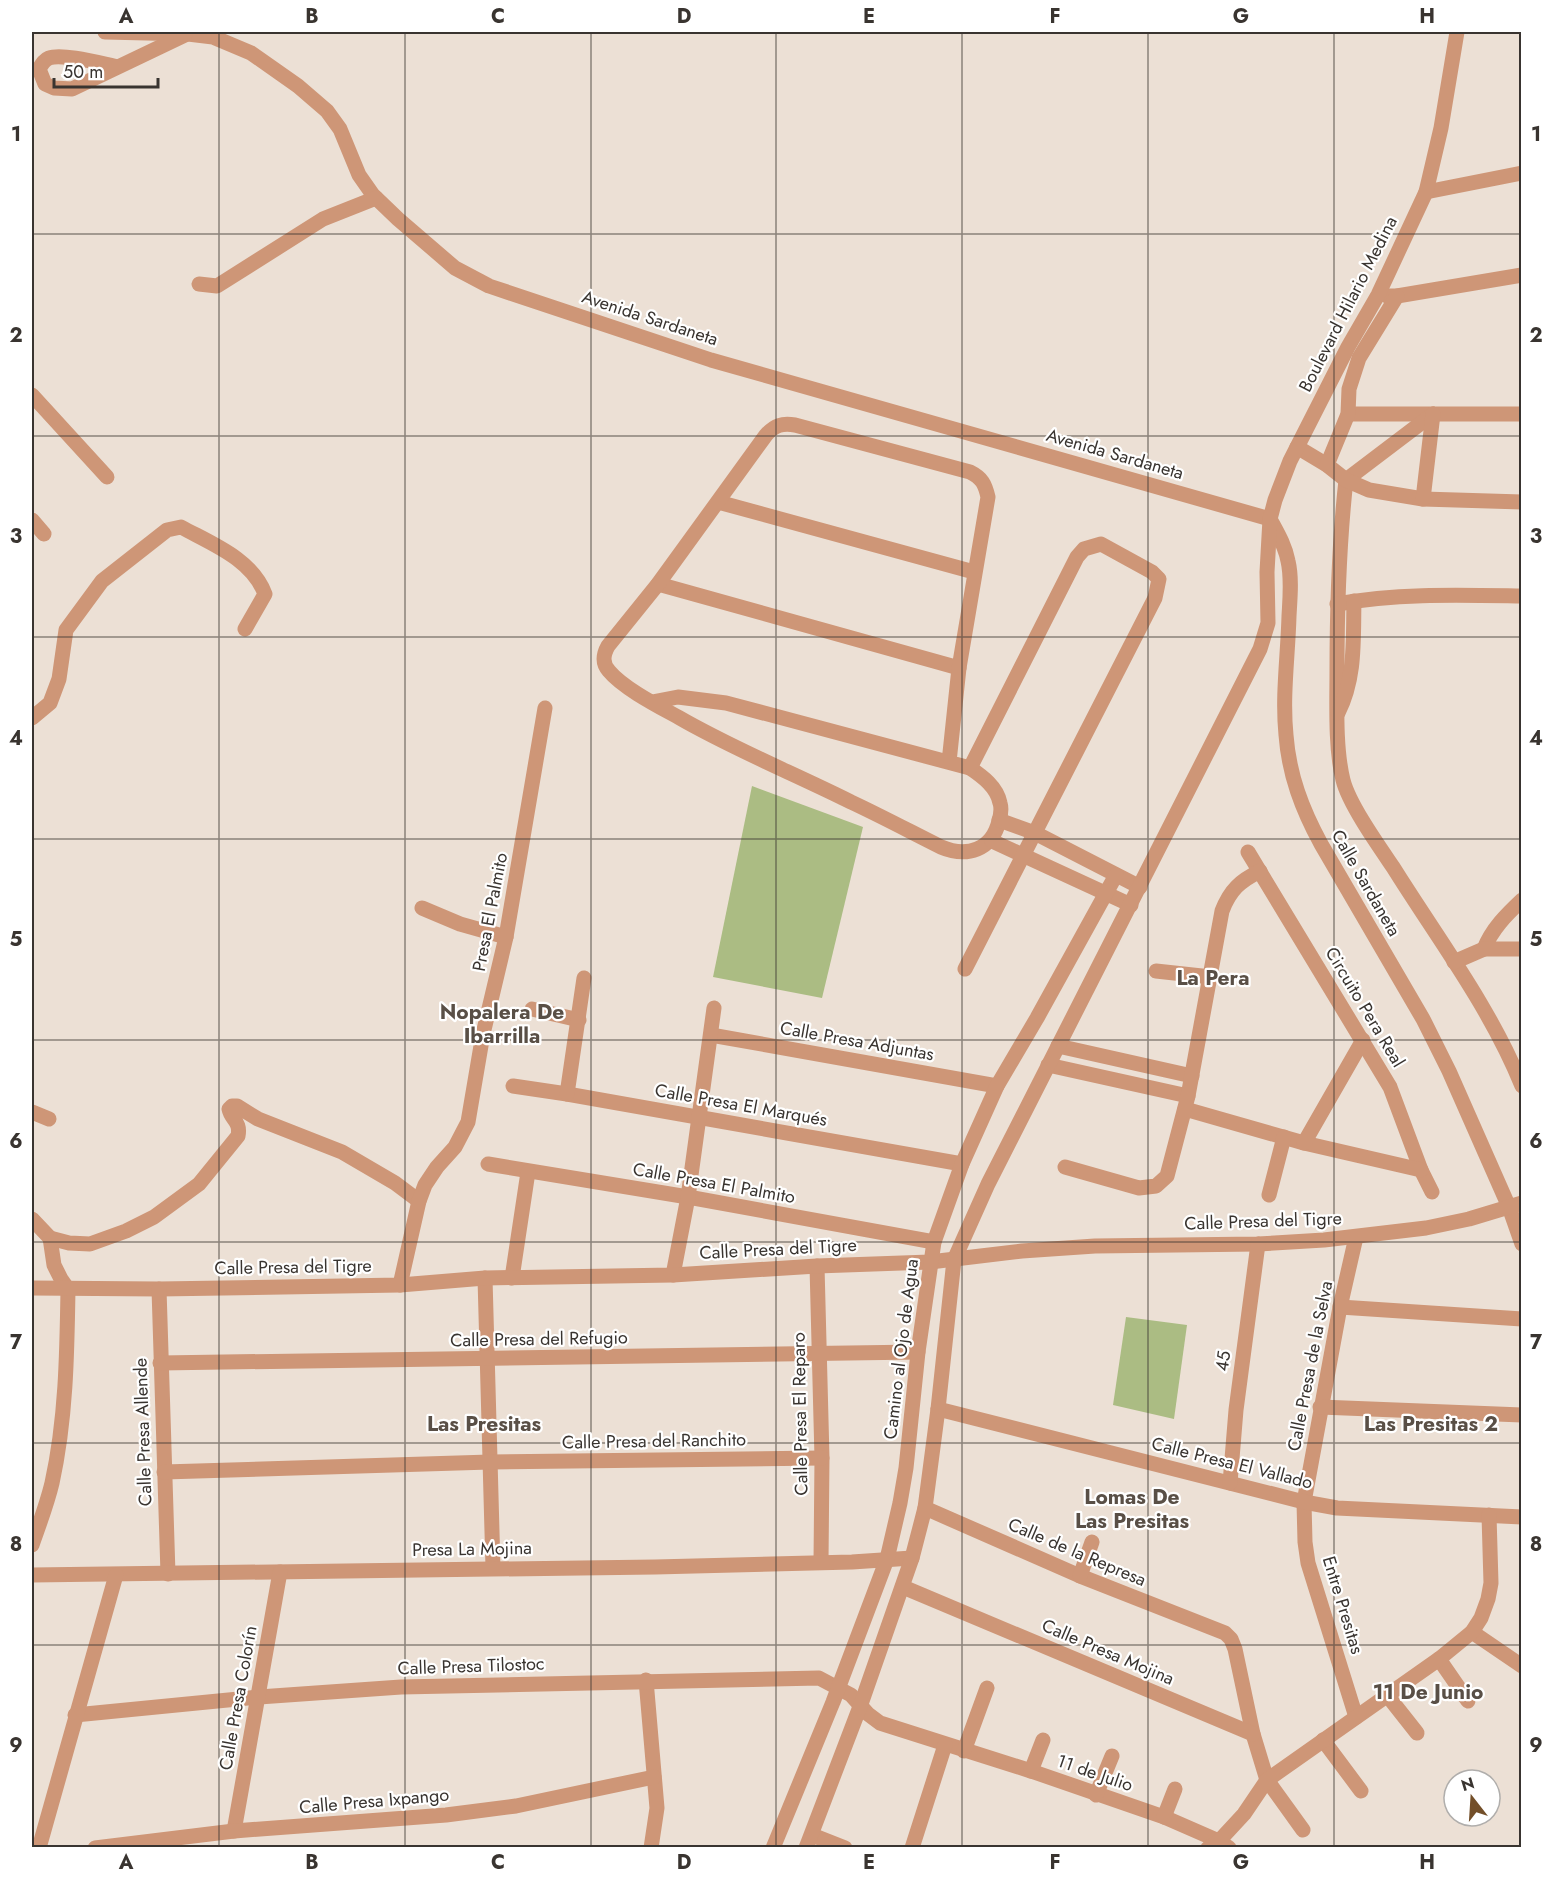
<svg xmlns="http://www.w3.org/2000/svg" width="1553" height="1879" font-family="Jost,sans-serif">
	<style>
		.green { fill: #abbc83 }
		.lines { fill: none; stroke-linecap: round; stroke-linejoin: round }
		.minor { stroke: #ce9677; stroke-width: 15 }
		.grid { fill: none; stroke: #393430; stroke-width: 1.5; stroke-opacity: 0.55 }
		.labels { text-anchor: middle; stroke-width: 4.5; stroke-linejoin: round; paint-order: stroke }
		.street-label { font-size: 18px; fill: #393430; stroke: #fff }
		.quarter-label { font-size: 21px; font-weight: bold; fill: #594f46; stroke: #fff }
		.neatline { fill: none; stroke: #393430; stroke-width: 2 }
		.grid-label { font-size: 20px; text-anchor: middle; font-weight: bold; fill: #393430 }
	</style>
	<rect width="100%" height="100%" fill="#ece0d5"/>
	<!-- green -->
	<g class="green">
		<path d="M752 786 863 827 822 998 713 977Z"/>
		<path d="M1126 1317 1187 1325 1174 1419 1113 1405Z"/>
	</g>
	<g class="lines">
		<!-- minor -->
		<g class="minor">
			<path d="M105 32 188 34 213 37 251 53 298 86 327 111 340 129 359 175 373 195 398 219 455 268 489 286 711 360 1270 519"/>
			<path d="M118 67C103 64 63 53 49 58 44 60 42 64 39 69L45 84 54 88 72 89 185 35"/>
			<path d="M1426 192 1522 173"/>
			<path d="M199 284 217 286 323 219 376 198"/>
			<path d="M1387 296H1397L1522 275"/>
			<path d="M32 395 107 477"/>
			<path d="M1348 414H1522"/>
			<path d="M1433 414 1346 480C1339 543 1337 607 1337 671 1337 703 1335 748 1343 780 1349 804 1378 845 1393 867 1438 939 1490 1007 1522 1086"/>
			<path d="M1297 447 1327 465 1346 480 1369 490 1423 499 1522 502"/>
			<path d="M1327 465 1348 414 1349 389 1359 358 1397 296"/>
			<path d="M1423 499 1433 414"/>
			<path d="M718 502 974 572"/>
			<path d="M1270 519C1277 532 1285 545 1288 561 1292 578 1290 598 1289 616 1288 655 1282 696 1286 735 1289 775 1302 809 1321 844L1423 1019 1449 1071 1509 1207 1522 1244"/>
			<path d="M32 520 44 534"/>
			<path d="M658 584 959 668"/>
			<path d="M1337 604C1399 593 1459 595 1522 596"/>
			<path d="M652 702 678 697 726 703 970 768C982 776 997 787 1000 803 1002 809 1001 814 999 821 992 850 967 858 941 847 911 832 881 816 851 802 793 773 733 749 678 717 658 706 623 688 609 671 602 663 603 655 608 646L658 584 766 435C775 425 782 423 795 425L970 472C982 478 985 484 988 497L959 668 949 762"/>
			<path d="M1338 713C1356 677 1353 640 1354 601"/>
			<path d="M32 718 50 703 59 679 66 630 102 581 167 530 181 527C212 544 252 559 265 594L245 629"/>
			<path d="M999 820 1035 833 1140 887"/>
			<path d="M992 841 1131 905"/>
			<path d="M1248 852 1390 1087 1421 1170 1432 1192"/>
			<path d="M422 908 460 924 506 937"/>
			<path d="M1484 949C1492 929 1506 915 1522 900"/>
			<path d="M1454 962 1484 949H1522"/>
			<path d="M965 969 1155 598 1159 579 1152 572 1101 544 1084 549 1077 557 970 768"/>
			<path d="M1156 971 1211 977"/>
			<path d="M532 1009 579 1020"/>
			<path d="M711 1035 997 1086"/>
			<path d="M1058 1046 1192 1076"/>
			<path d="M1048 1065 1188 1096"/>
			<path d="M513 1086 567 1094 962 1164"/>
			<path d="M567 1094 584 978"/>
			<path d="M1185 1109 1304 1143 1421 1170"/>
			<path d="M32 1112 49 1119"/>
			<path d="M1304 1143 1363 1040"/>
			<path d="M488 1164 688 1197 934 1242"/>
			<path d="M1065 1167 1139 1188 1156 1186 1167 1176 1188 1096 1222 911C1230 890 1240 881 1260 871"/>
			<path d="M1269 1195 1284 1137"/>
			<path d="M32 1219 50 1238 54 1265 61 1279 68 1289C67 1354 66 1420 52 1483 47 1504 39 1525 32 1545"/>
			<path d="M1356 1237 1340 1307 1304 1502 1305 1542 1308 1563 1356 1717"/>
			<path d="M50 1238 69 1243 90 1244 126 1231 154 1217 199 1184 238 1136C241 1121 231 1120 229 1109L232 1106H237L258 1119 342 1152 395 1183 419 1201"/>
			<path d="M817 1266 822 1458 821 1562"/>
			<path d="M673 1275 688 1197 714 1008"/>
			<path d="M485 1278 493 1568"/>
			<path d="M512 1278 528 1172"/>
			<path d="M400 1285 419 1201 425 1185 437 1167 455 1147 468 1122 483 1034 506 937 545 708"/>
			<path d="M32 1288 159 1289 400 1285 485 1278 673 1275 817 1266 930 1262 1022 1251 1095 1246 1258 1244 1324 1240 1426 1228 1469 1219 1522 1203"/>
			<path d="M159 1289 168 1574"/>
			<path d="M1340 1307 1522 1319"/>
			<path d="M160 1363 918 1352"/>
			<path d="M1320 1407 1522 1415"/>
			<path d="M938 1409 1304 1502 1337 1508 1522 1517"/>
			<path d="M164 1472 490 1462 822 1458"/>
			<path d="M1230 1483 1236 1410 1258 1244"/>
			<path d="M925 1508 1080 1576 1225 1633 1231 1639 1235 1649 1253 1734 1267 1780 1303 1830"/>
			<path d="M32 1575 655 1567 852 1562 912 1558"/>
			<path d="M1080 1576 1092 1542"/>
			<path d="M903 1587 1253 1734"/>
			<path d="M1472 1632 1522 1666"/>
			<path d="M1439 1659 1468 1701"/>
			<path d="M646 1680 657 1808 651 1848"/>
			<path d="M1387 1695 1417 1733"/>
			<path d="M75 1715 259 1697 401 1687 819 1678 851 1695 868 1714 880 1723 1031 1771 1164 1817 1219 1841 1229 1848"/>
			<path d="M1323 1740 1361 1791"/>
			<path d="M964 1751 987 1688"/>
			<path d="M1031 1771 1043 1740"/>
			<path d="M1096 1795 1112 1756"/>
			<path d="M1164 1817 1175 1789"/>
			<path d="M234 1831 280 1572"/>
			<path d="M812 1835 845 1848"/>
			<path d="M39 1848 116 1575"/>
			<path d="M95 1848 234 1831 446 1815 516 1806 654 1777"/>
			<path d="M773 1848 833 1702 887 1559 900 1503 906 1468 918 1352 934 1242 962 1164 997 1086 1037 1018 1116 875"/>
			<path d="M806 1848 861 1704 912 1558 925 1508 938 1409 954 1260 988 1184 1260 649 1268 623 1267 572 1270 519 1275 500 1290 461 1348 347 1378 295 1426 192 1441 128 1457 32"/>
			<path d="M912 1848 945 1745"/>
			<path d="M1208 1848 1219 1841 1244 1814 1267 1780 1439 1659 1472 1632 1481 1618 1488 1599 1491 1583 1489 1515"/>
		</g>
	</g>
	<!-- grid -->
	<path class="grid" d="M219 32V1848M405 32V1848M591 32V1848M776 32V1848M962 32V1848M1148 32V1848M1334 32V1848M32 234H1522M32 436H1522M32 637H1522M32 839H1522M32 1040H1522M32 1242H1522M32 1443H1522M32 1645H1522"/>
	<g class="labels">
		<!-- street labels -->
		<g class="street-label">
			<text transform="translate(1348 304) rotate(-63)" y="6">Boulevard Hilario Medina</text>
			<text transform="translate(650 318) rotate(18)" y="6">Avenida Sardaneta</text>
			<text transform="translate(1115 454) rotate(16)" y="6">Avenida Sardaneta</text>
			<text transform="translate(1366 883) rotate(60)" y="6">Calle Sardaneta</text>
			<text transform="translate(490 912) rotate(-79)" y="6">Presa El Palmito</text>
			<text transform="translate(1365 1007) rotate(59)" y="6">Circuito Pera Real</text>
			<text transform="translate(857 1041) rotate(10)" y="6">Calle Presa Adjuntas</text>
			<text transform="translate(741 1105) rotate(10)" y="6">Calle Presa El Marqués</text>
			<text transform="translate(714 1183) rotate(10)" y="6">Calle Presa El Palmito</text>
			<text transform="translate(1263 1221) rotate(-2)" y="6">Calle Presa del Tigre</text>
			<text transform="translate(778 1249) rotate(-3)" y="6">Calle Presa del Tigre</text>
			<text transform="translate(293 1267) rotate(-1)" y="6">Calle Presa del Tigre</text>
			<text transform="translate(539 1339) rotate(-1)" y="6">Calle Presa del Refugio</text>
			<text transform="translate(901 1349) rotate(-83)" y="6">Camino al Ojo de Agua</text>
			<text transform="translate(1223 1361) rotate(-82)" y="6">45</text>
			<text transform="translate(1310 1366) rotate(-79)" y="6">Calle Presa de la Selva</text>
			<text transform="translate(800 1414) rotate(-91)" y="6">Calle Presa El Reparo</text>
			<text transform="translate(143 1432) rotate(-92)" y="6">Calle Presa Allende</text>
			<text transform="translate(654 1441) rotate(-1)" y="6">Calle Presa del Ranchito</text>
			<text transform="translate(1232 1463) rotate(14)" y="6">Calle Presa El Vallado</text>
			<text transform="translate(472 1549) rotate(-1)" y="6">Presa La Mojina</text>
			<text transform="translate(1077 1552) rotate(23)" y="6">Calle de la Represa</text>
			<text transform="translate(1343 1605) rotate(73)" y="6">Entre Presitas</text>
			<text transform="translate(1108 1652) rotate(23)" y="6">Calle Presa Mojina</text>
			<text transform="translate(471 1666) rotate(-2)" y="6">Calle Presa Tilostoc</text>
			<text transform="translate(238 1698) rotate(-80)" y="6">Calle Presa Colorín</text>
			<text transform="translate(1095 1773) rotate(19)" y="6">11 de Julio</text>
			<text transform="translate(374 1801) rotate(-5)" y="6">Calle Presa Ixpango</text>
		</g>
		<!-- quarter labels -->
		<g class="quarter-label">
			<text x="1213" y="985">La Pera</text>
			<text x="502" y="1019">Nopalera De<tspan x="502" dy="24">Ibarrilla</tspan></text>
			<text x="484" y="1431">Las Presitas</text>
			<text x="1431" y="1431">Las Presitas 2</text>
			<text x="1132" y="1504">Lomas De<tspan x="1132" dy="24">Las Presitas</tspan></text>
			<text x="1428" y="1699">11 De Junio</text>
		</g>
	</g>
	<!-- border -->
	<rect width="1553" height="1879" fill="none" stroke="#ffffff" stroke-width="66"/>
	<!-- north arrow -->
	<g transform="translate(1472 1798) rotate(343)"><circle r="28" fill="#ffffff" stroke="#b0aeac" stroke-width="1.5"/>
	<path d="M0-4.5L10 22L0 15L-10 22Z" fill="#734f29"/>
	<text y="-9" font-size="16" font-weight="bold" text-anchor="middle" fill="#393430">N</text>
	</g>
	<!-- scale -->
	<path d="M54 78v9h104v-9" fill="none" stroke="#393430" stroke-width="3"/>
	<text x="63" y="78" font-size="18" fill="#393430" stroke="#ffffff" stroke-width="4.5" paint-order="stroke">50 m</text>
	<rect x="33" y="33" width="1487" height="1813" class="neatline"/>
	<g class="grid-label">
		<text x="126" y="23">A</text>
		<text x="312" y="23">B</text>
		<text x="498" y="23">C</text>
		<text x="684" y="23">D</text>
		<text x="869" y="23">E</text>
		<text x="1055" y="23">F</text>
		<text x="1241" y="23">G</text>
		<text x="1427" y="23">H</text>
		<text x="16" y="141">1</text>
		<text x="1536" y="141">1</text>
		<text x="16" y="342">2</text>
		<text x="1536" y="342">2</text>
		<text x="16" y="543">3</text>
		<text x="1536" y="543">3</text>
		<text x="16" y="745">4</text>
		<text x="1536" y="745">4</text>
		<text x="16" y="946">5</text>
		<text x="1536" y="946">5</text>
		<text x="16" y="1148">6</text>
		<text x="1536" y="1148">6</text>
		<text x="16" y="1349">7</text>
		<text x="1536" y="1349">7</text>
		<text x="16" y="1551">8</text>
		<text x="1536" y="1551">8</text>
		<text x="16" y="1752">9</text>
		<text x="1536" y="1752">9</text>
		<text x="126" y="1869">A</text>
		<text x="312" y="1869">B</text>
		<text x="498" y="1869">C</text>
		<text x="684" y="1869">D</text>
		<text x="869" y="1869">E</text>
		<text x="1055" y="1869">F</text>
		<text x="1241" y="1869">G</text>
		<text x="1427" y="1869">H</text>
	</g>
</svg>
